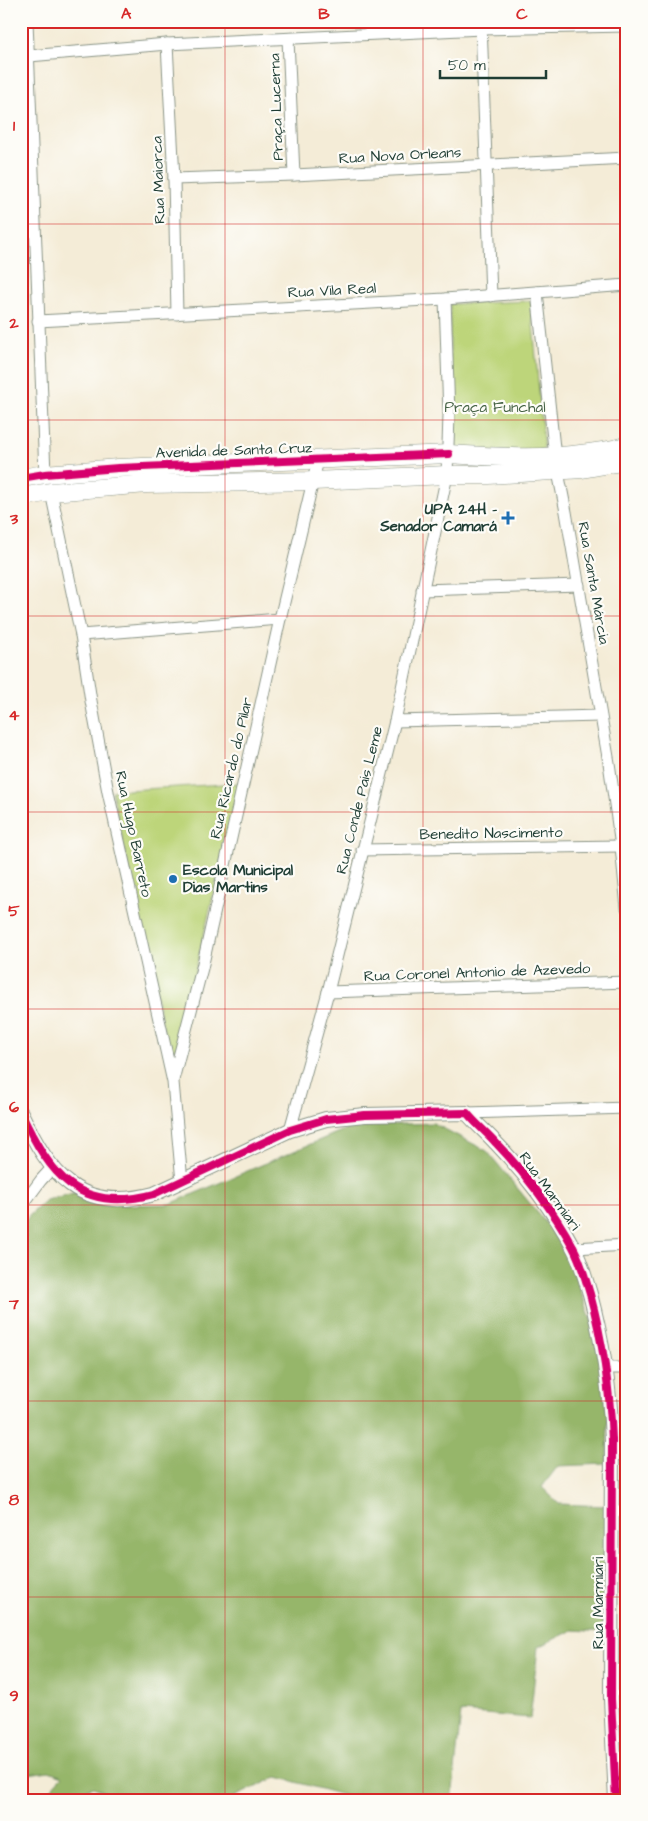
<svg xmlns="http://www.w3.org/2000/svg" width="648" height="1821" font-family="'Architects Daughter',sans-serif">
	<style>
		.green { fill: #bdd57a; stroke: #6e8957 }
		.forest { fill: #96b66a; stroke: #5a7a4f }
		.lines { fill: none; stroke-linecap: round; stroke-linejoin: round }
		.minor-casing { stroke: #8a9486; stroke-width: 13 }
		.tertiary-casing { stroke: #8a9486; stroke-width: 16 }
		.primary-casing { stroke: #8a9486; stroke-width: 19 }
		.minor { stroke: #fff; stroke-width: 11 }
		.tertiary { stroke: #fff; stroke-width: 14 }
		.primary { stroke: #fff; stroke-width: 18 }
		.cycleway-casing { stroke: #fdfcf7; stroke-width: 11 }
		.cycleway { stroke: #d6006c; stroke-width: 8 }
		.grid { fill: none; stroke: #d62828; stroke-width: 1; stroke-opacity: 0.55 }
		.poi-dot { fill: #1f6fb2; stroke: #fdfcf7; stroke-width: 2 }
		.labels { text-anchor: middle; stroke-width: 4.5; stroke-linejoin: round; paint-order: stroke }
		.street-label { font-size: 15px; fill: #1f3d34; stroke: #fdfcf7 }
		.park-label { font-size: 15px; fill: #466346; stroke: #fdfcf7 }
		.poi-label { font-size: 15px; font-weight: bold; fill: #1f3d34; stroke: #fdfcf7; text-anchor: end }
		.neatline { fill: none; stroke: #d62828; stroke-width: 2 }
		.grid-label { font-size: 16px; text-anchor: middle; font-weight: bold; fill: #d62828 }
	</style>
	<rect width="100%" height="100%" fill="#fdfcf7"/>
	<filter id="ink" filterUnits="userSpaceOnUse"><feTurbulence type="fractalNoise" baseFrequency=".02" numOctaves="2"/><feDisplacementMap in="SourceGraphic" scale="10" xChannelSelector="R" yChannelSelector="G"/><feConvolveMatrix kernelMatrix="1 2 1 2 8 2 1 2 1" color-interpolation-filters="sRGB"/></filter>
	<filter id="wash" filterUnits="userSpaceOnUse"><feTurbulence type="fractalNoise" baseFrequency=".0096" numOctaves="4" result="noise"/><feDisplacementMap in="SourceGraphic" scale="20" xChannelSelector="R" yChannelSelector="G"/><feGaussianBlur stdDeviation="1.12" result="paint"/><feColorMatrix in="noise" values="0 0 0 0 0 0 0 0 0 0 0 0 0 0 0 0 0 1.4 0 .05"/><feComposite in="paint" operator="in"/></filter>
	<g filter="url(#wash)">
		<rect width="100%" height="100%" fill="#f4ecd7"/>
		<!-- green -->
		<g class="green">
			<path d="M531 301 544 450 450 453V304Z"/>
			<path d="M240 783 172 1069 112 791Z"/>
		</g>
		<!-- forest -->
		<path class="forest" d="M433 1123 487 1151 564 1245 594 1327 608 1420 607 1464 558 1466 542 1487 559 1504 607 1506 606 1632 573 1630 538 1647 530 1718 461 1712 452 1800H362L277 1777 228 1800H129L93 1787 68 1795 65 1800H41L63 1776 49 1771 21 1775V1227L29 1216 46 1200 77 1192 121 1205 170 1204 353 1126Z"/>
	</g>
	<g filter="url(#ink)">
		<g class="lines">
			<defs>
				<g id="minor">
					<path d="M27 21 45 474"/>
					<path d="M481 23 491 296"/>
					<path d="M288 39 294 175"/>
					<path d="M167 44 174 179 177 314"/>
					<path d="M29 56 167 44 482 29 627 26"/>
					<path d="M174 179 294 175 627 158"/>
					<path d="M537 292 555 457 566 512 609 763 621 846 627 908"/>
					<path d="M38 321 445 299 627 285"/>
					<path d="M51 492 81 635 91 701 108 792 173 1082 182 1182"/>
					<path d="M422 590 579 585"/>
					<path d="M81 635 280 619"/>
					<path d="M395 721 600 716"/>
					<path d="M362 850 621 846"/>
					<path d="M328 992 627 982"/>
					<path d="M173 1080 202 968 280 619 318 460"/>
					<path d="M467 1113 627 1108"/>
					<path d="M290 1130 328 992 395 721 447 475 449 415 445 299"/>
					<path d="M21 1207 41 1180 52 1168"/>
					<path d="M574 1248 627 1245"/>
					<path d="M606 1368H627"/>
					<path d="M612 1511H627"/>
				</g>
				<path id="tertiary" d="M21 1113C50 1175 79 1214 154 1194L290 1130 326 1119 365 1115 467 1113C476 1124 486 1132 496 1143 524 1172 554 1211 573 1247 581 1261 585 1278 590 1294 603 1342 610 1390 612 1440L611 1699 616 1800"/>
				<g id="primary">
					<path d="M21 478 45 474 118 468 449 454C496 457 542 460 589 453 601 451 615 450 627 445"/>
					<path d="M21 497 51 492 147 484 313 481 447 475H489L582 469 627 461"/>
				</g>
			</defs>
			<!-- minor casing -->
			<use href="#minor" class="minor-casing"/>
			<!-- tertiary casing -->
			<use href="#tertiary" class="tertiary-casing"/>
			<!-- primary casing -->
			<use href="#primary" class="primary-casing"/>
			<!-- minor -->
			<use href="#minor" class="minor"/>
			<!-- tertiary -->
			<use href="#tertiary" class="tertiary"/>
			<!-- primary -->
			<use href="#primary" class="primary"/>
			<defs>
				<g id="cycleway">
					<path d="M21 478 45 474 118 468 449 454"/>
					<path d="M21 1113C50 1175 79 1214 154 1194L290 1130 326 1119 365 1115 467 1113C476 1124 486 1132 496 1143 524 1172 554 1211 573 1247 581 1261 585 1278 590 1294 603 1342 610 1390 612 1440L611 1699 616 1800"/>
				</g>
			</defs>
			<!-- cycleway casing -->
			<use href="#cycleway" class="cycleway-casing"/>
			<!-- cycleway -->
			<use href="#cycleway" class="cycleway"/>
		</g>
	</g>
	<!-- grid -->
	<path class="grid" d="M225 21V1800M423 21V1800M21 224H627M21 420H627M21 616H627M21 812H627M21 1009H627M21 1205H627M21 1401H627M21 1597H627"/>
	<!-- markers -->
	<g class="poi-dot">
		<path d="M505.5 510.5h5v5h5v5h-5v5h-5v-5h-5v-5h5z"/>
		<circle cx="173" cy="879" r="5"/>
	</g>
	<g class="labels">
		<!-- street labels -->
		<g class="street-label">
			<text transform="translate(276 107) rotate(-92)" y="5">Praça Lucerna</text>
			<text transform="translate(400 155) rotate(-3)" y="5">Rua Nova Orleans</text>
			<text transform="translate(158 180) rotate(-92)" y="5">Rua Maiorca</text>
			<text transform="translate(332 290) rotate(-3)" y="5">Rua Vila Real</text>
			<text transform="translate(234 450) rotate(-2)" y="5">Avenida de Santa Cruz</text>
			<text transform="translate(594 583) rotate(80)" y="5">Rua Santa Márcia</text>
			<text transform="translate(231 768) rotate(-77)" y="5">Rua Ricardo do Pilar</text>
			<text transform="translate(359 800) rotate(-76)" y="5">Rua Conde Pais Leme</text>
			<text transform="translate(491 833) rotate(-1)" y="5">Benedito Nascimento</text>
			<text transform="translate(134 834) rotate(78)" y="5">Rua Hugo Barreto</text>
			<text transform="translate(477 972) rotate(-2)" y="5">Rua Coronel Antonio de Azevedo</text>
			<text transform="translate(550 1191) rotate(54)" y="5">Rua Marmiari</text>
			<text transform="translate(598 1603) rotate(-90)" y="5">Rua Marmiari</text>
		</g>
		<!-- park labels -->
		<g class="park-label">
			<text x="495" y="412">Praça Funchal</text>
		</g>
		<!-- poi labels -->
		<g class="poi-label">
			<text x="497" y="514">UPA 24H -<tspan x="497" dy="17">Senador Camará</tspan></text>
			<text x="183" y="875" text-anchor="start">Escola Municipal<tspan x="183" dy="17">Dias Martins</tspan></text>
		</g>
	</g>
	<!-- margin -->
	<rect width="648" height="1821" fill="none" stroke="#fdfcf7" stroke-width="55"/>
	<!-- scale -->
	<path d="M440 70v8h106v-8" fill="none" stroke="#1f3d34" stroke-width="2.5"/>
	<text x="448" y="70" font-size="15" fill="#1f3d34" stroke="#fdfcf7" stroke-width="4" paint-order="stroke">50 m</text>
	<rect x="28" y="28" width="592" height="1766" class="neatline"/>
	<g class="grid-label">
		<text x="126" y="19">A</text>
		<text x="324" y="19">B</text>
		<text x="522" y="19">C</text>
		<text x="14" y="131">1</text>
		<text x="14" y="328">2</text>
		<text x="14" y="524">3</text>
		<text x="14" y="720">4</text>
		<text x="14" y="916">5</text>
		<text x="14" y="1112">6</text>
		<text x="14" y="1309">7</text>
		<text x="14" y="1505">8</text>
		<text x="14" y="1701">9</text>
	</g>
</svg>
